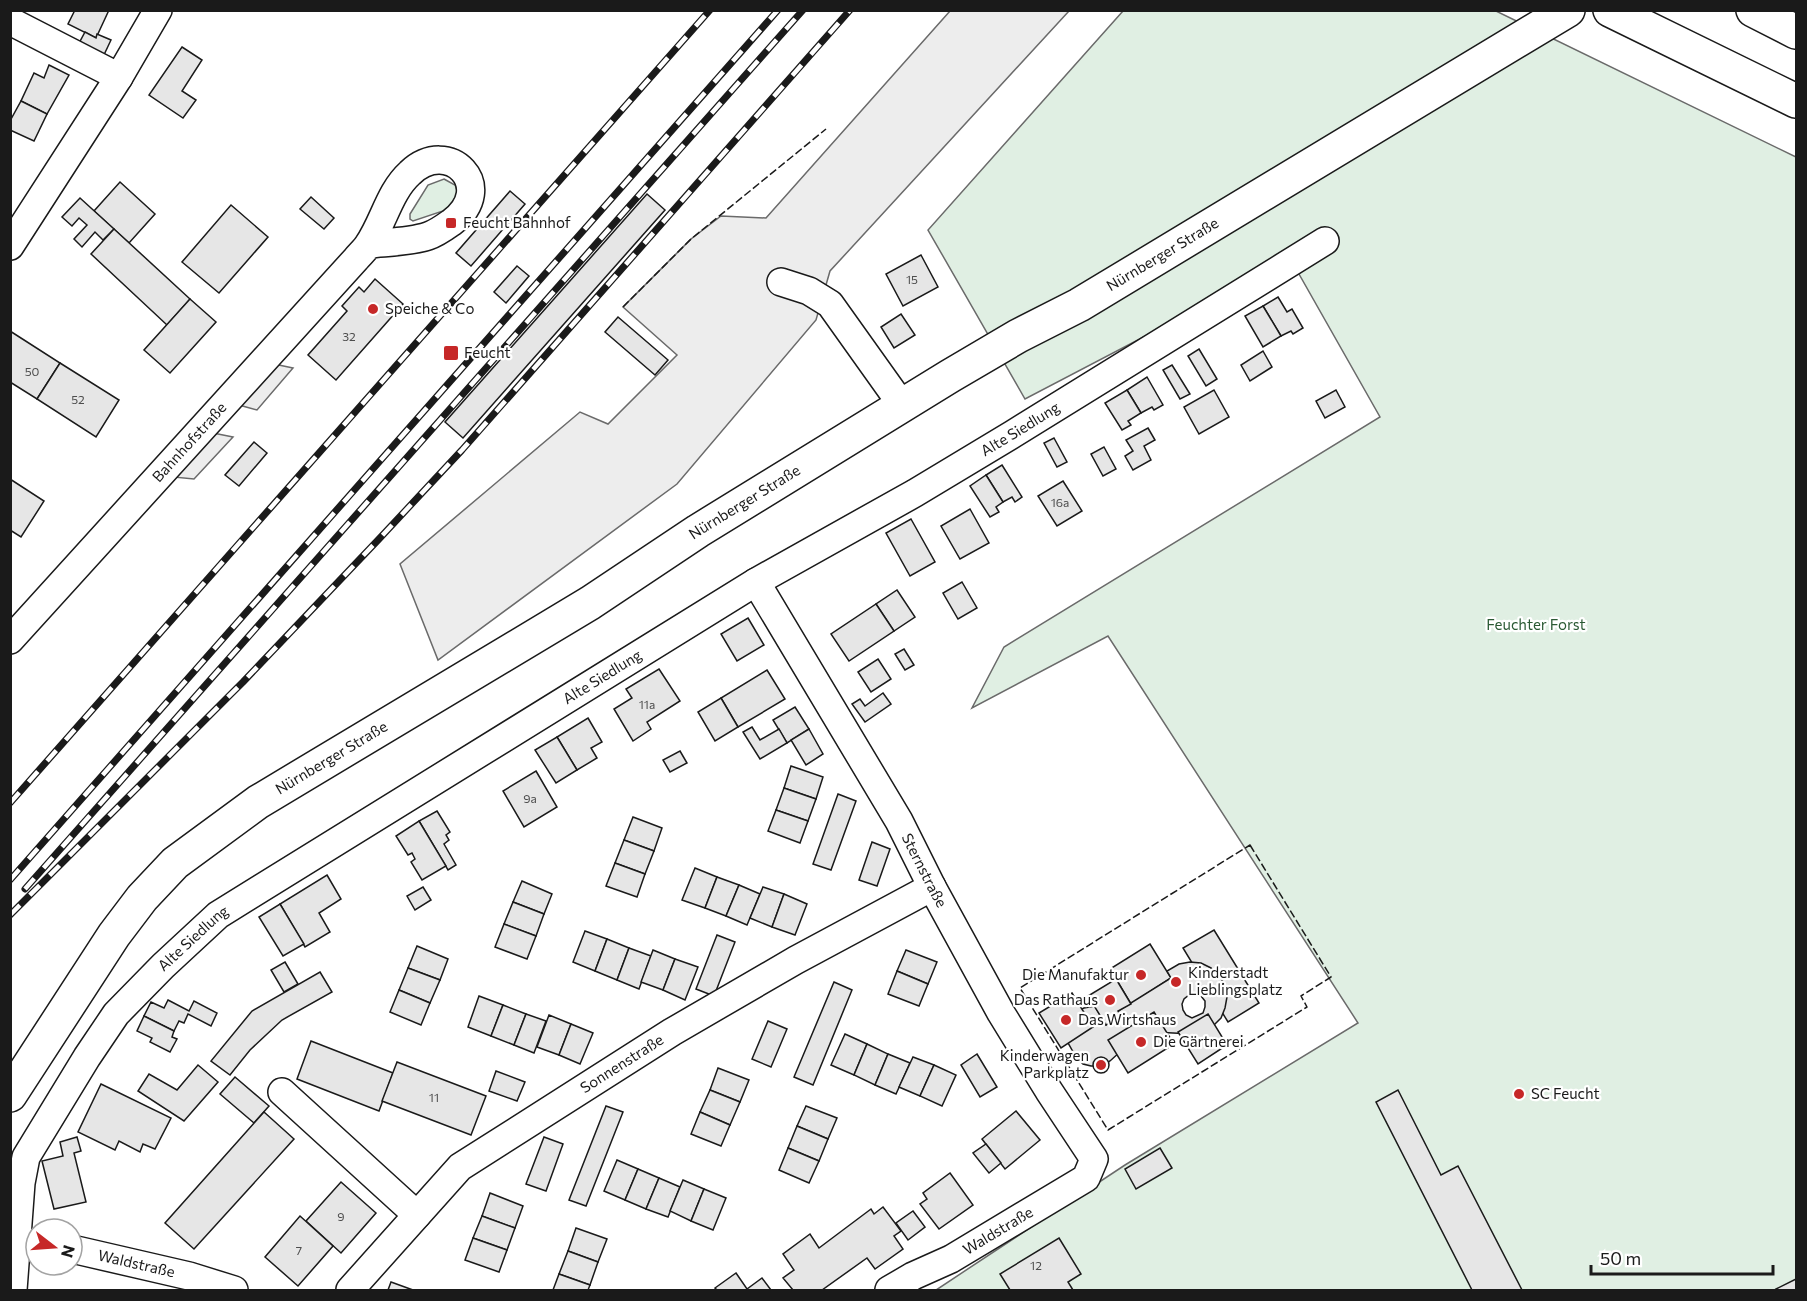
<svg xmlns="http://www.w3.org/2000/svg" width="1807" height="1301" font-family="Commissioner,sans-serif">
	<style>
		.green { fill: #e0efe3; stroke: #6a6a6a; stroke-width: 1.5 }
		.parking { fill: #ededed; stroke: #6a6a6a; stroke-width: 1.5 }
		.building { fill: #e6e6e6; stroke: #1a1a1a; stroke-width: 1.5; fill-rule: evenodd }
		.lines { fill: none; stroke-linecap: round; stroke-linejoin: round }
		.minor-casing { stroke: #1a1a1a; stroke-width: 30 }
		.major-casing { stroke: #1a1a1a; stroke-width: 36 }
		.highway-casing { stroke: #1a1a1a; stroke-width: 36 }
		.minor { stroke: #fff; stroke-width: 27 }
		.major { stroke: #fff; stroke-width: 33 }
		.highway { stroke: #fff; stroke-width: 33 }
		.rail-casing { stroke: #1a1a1a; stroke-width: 7 }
		.rail { stroke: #fff; stroke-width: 4.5; stroke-dasharray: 14; stroke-linecap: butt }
		.fence { stroke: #1a1a1a; stroke-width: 1.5; stroke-dasharray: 8 3; stroke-linecap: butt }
		.poi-dot { fill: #c62828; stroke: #fff; stroke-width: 2 }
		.labels { text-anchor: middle; stroke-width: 4.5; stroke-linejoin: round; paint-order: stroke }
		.number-label { font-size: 12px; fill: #4d4d4d }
		.poi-label { font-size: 15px; fill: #1a1a1a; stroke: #fff; text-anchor: start }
		.street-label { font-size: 15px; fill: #1a1a1a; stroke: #fff }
		.park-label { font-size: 15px; fill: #2b5a34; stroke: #fff }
	</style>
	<rect width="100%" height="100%" fill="#fff"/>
	<!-- green -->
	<g class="green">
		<path d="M1123 11H1496L1796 157V1290H936L1125 1165 1358 1023 1108 636 972 708 1004 647 1380 417 1291 260 1025 399 928 230Z"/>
		<path d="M444 179 455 185 458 192 449 209 413 221 410 219V214L428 185Z"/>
	</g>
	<!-- parking -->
	<g class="parking">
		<path d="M950 11H1069L830 271 816 320 677 484 438 660 400 564 580 412 608 424 677 355 623 307 691 239 721 216 766 218Z"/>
		<path d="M274 364 293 368 257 410 239 405Z"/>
		<path d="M213 433 233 437 194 479 173 477Z"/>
	</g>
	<!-- building -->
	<g class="building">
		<path d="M75 10H109L96 38 68 24Z"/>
		<path d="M85 32 96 38 97 34 111 40 102 59 77 47Z"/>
		<path d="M182 47 202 60 182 91 196 100 183 118 149 95Z"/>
		<path d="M49 65 69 75 47 114 21 101 34 73 44 78Z"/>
		<path d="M21 101 47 114 34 141 10 130V121Z"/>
		<path d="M120 182 155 214 129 243 94 211Z"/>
		<path d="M510 191 525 204 471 266 456 253Z"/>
		<path d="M647 194 665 210 463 438 445 422Z"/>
		<path d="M311 197 334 218 324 229 300 209Z"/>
		<path d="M80 198 114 229 103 240 95 232 82 247 74 239 87 225 79 218 72 226 62 217Z"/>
		<path d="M231 205 268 237 219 293 182 262Z"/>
		<path d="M114 229 190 299 167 325 91 254Z"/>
		<path d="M921 255 938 287 903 306 886 274Z"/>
		<path d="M517 266 529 276 506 303 494 292Z"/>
		<path d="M375 279 403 304 336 380 308 355 347 311 342 306 359 287 364 292Z"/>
		<path d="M1278 297 1287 312 1292 309 1303 328 1293 334 1291 331 1281 336 1263 306Z"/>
		<path d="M190 299 216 322 170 373 144 350Z"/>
		<path d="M1263 306 1281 336 1263 347 1245 316Z"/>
		<path d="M901 314 915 335 894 348 881 327Z"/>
		<path d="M618 317 668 360 655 375 605 332Z"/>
		<path d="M10 331 60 363 37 399 10 382Z"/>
		<path d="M1199 349 1217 379 1206 386 1188 356Z"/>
		<path d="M1263 351 1272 367 1250 381 1241 365Z"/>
		<path d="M60 363 119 400 96 437 37 399Z"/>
		<path d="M1172 365 1190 394 1180 399 1163 370Z"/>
		<path d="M1147 377 1163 405 1154 410 1152 407 1141 413 1127 390Z"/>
		<path d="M1127 390 1141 413 1128 421 1131 425 1122 430 1105 403Z"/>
		<path d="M1214 390 1229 417 1199 434 1184 407Z"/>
		<path d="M1336 390 1345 407 1325 418 1316 401Z"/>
		<path d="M1148 428 1155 440 1144 446 1151 460 1133 470 1125 456 1133 451 1126 440Z"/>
		<path d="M1054 438 1067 462 1057 467 1044 443Z"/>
		<path d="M254 442 267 453 239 486 225 475Z"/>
		<path d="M1104 447 1116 469 1103 476 1091 454Z"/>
		<path d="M1002 465 1022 497 1015 502 1012 497 1003 502 986 475Z"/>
		<path d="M986 475 1003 502 996 507 999 512 990 517 970 486Z"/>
		<path d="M10 479 44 501 21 537 10 530Z"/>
		<path d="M1063 481 1082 511 1057 526 1038 496Z"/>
		<path d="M970 509 989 543 960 559 941 526Z"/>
		<path d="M911 519 935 562 910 576 886 533Z"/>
		<path d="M962 582 977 608 958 619 943 593Z"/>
		<path d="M897 590 915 617 894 631 876 604Z"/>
		<path d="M876 604 894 631 849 661 831 634Z"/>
		<path d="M748 618 764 645 737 661 721 634Z"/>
		<path d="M904 649 914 665 905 670 895 654Z"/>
		<path d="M878 659 891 679 871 692 858 672Z"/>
		<path d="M659 669 680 701 647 722 651 729 633 741 614 709 632 698 626 689Z"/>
		<path d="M767 670 785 699 738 727 721 698Z"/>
		<path d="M883 693 891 704 865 722 852 704 860 699 865 706Z"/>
		<path d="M721 698 738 727 715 741 698 712Z"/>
		<path d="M795 707 809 729 787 743 773 720Z"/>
		<path d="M588 718 602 742 591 748 597 758 577 770 557 737Z"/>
		<path d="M752 727 760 740 779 729 787 743 760 759 743 732Z"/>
		<path d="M809 729 823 754 806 765 791 740Z"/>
		<path d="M557 737 577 770 556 783 535 750Z"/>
		<path d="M680 751 687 763 670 772 663 760Z"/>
		<path d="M791 766 823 777 816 799 784 788Z"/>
		<path d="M536 771 557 807 524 827 503 791Z"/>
		<path d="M784 788 816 799 808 821 776 810Z"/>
		<path d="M838 794 856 801 831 870 813 864Z"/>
		<path d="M776 810 808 821 800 843 768 831Z"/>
		<path d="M437 811 450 832 446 835 449 840 444 844 456 865 448 870 419 821Z"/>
		<path d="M633 817 662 828 654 851 624 840Z"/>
		<path d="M419 821 446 866 422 880 411 862 415 859 412 853 408 855 396 836Z"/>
		<path d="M624 840 654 851 645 874 615 863Z"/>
		<path d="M872 842 890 849 877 886 859 880Z"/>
		<path d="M615 863 645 874 637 897 606 886Z"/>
		<path d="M695 868 717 877 705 908 682 900Z"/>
		<path d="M327 875 341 899 319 913 330 932 305 947 280 904Z"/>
		<path d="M717 877 739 885 726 916 705 908Z"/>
		<path d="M522 881 552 894 544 914 513 902Z"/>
		<path d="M739 885 760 894 747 925 726 916Z"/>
		<path d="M423 887 431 900 415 910 407 896Z"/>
		<path d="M763 887 784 894 772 927 750 918Z"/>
		<path d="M784 894 807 904 795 935 772 927Z"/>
		<path d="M513 902 544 914 536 936 504 924Z"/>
		<path d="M280 904 304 944 283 956 259 917Z"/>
		<path d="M504 924 536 936 527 959 495 947Z"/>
		<path d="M1214 930 1259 1003 1228 1022 1183 948Z"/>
		<path d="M585 931 607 939 595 971 573 962Z"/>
		<path d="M717 935 735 942 714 996 696 989Z"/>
		<path d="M607 939 629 948 617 980 595 971Z"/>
		<path d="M1150 944 1171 978 1131 1004 1110 969Z"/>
		<path d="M417 946 448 959 440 980 408 968Z"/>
		<path d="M629 948 651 956 639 989 617 980Z"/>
		<path d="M653 950 675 959 663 990 641 982Z"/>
		<path d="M906 950 937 962 928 984 897 971Z"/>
		<path d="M675 959 698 967 685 1000 663 990Z"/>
		<path d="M285 962 298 984 284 992 271 970Z"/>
		<path d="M1190 962 1201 963 1211 968 1220 976 1225 986 1227 997 1225 1008 1221 1018 1213 1026 1203 1031 1192 1034 1154 1032 1142 1035 1131 1042 1110 1061 1101 1066H1091L1083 1064 1076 1057 1067 1041 1069 1020 1075 1012 1084 1008 1095 1006 1106 1025 1121 1016 1118 1011 1171 978 1167 971 1179 964ZM1195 994 1201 996 1205 1001V1007L1203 1013 1192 1018 1186 1015 1183 1010 1182 1004 1184 999 1189 995Z"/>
		<path d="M408 968 440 980 430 1003 399 990Z"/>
		<path d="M897 971 928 984 919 1006 888 994Z"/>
		<path d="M320 972 332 992 282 1020 250 1050 230 1075 211 1061 252 1011Z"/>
		<path d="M1116 979 1131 1004 1118 1011 1121 1016 1106 1025 1088 996Z"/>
		<path d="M834 982 852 990 813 1085 794 1077Z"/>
		<path d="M399 990 430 1003 421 1025 390 1012Z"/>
		<path d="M1072 993 1093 1027 1061 1048 1039 1013Z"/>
		<path d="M479 996 503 1005 491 1036 468 1027Z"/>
		<path d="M168 1000 189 1011 194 1001 217 1013 211 1026 188 1014 184 1023 179 1021 174 1031 144 1016 151 1002 164 1008Z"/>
		<path d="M503 1005 526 1014 514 1045 491 1036Z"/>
		<path d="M1154 1012 1174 1044 1128 1073 1108 1040Z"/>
		<path d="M526 1014 546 1021 534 1053 514 1045Z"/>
		<path d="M1208 1014 1227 1045 1198 1064 1178 1032Z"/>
		<path d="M549 1015 571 1024 559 1055 537 1047Z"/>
		<path d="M144 1016 174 1031 172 1037 177 1039 170 1052 150 1042 152 1038 137 1031Z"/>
		<path d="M768 1021 787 1029 771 1067 752 1059Z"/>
		<path d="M571 1024 593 1033 580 1064 559 1055Z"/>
		<path d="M845 1034 867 1044 854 1075 831 1065Z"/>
		<path d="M311 1041 393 1073 379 1111 297 1079Z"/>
		<path d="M867 1044 888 1054 875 1085 854 1075Z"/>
		<path d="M888 1054 910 1063 896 1094 875 1085Z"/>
		<path d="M977 1054 997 1087 980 1097 961 1065Z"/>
		<path d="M913 1057 934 1065 920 1096 899 1087Z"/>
		<circle cx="1101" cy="1065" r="8"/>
		<path d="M397 1062 486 1096 471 1135 382 1101Z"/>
		<path d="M198 1065 218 1082 184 1121 138 1091 149 1074 177 1090Z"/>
		<path d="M934 1065 956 1075 942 1106 920 1096Z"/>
		<path d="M718 1068 749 1080 740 1102 710 1090Z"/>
		<path d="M496 1071 525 1082 517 1101 489 1091Z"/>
		<path d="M235 1077 269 1106 254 1123 220 1094Z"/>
		<path d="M101 1084 171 1118 155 1149 143 1144 140 1152 119 1141 115 1150 78 1132Z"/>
		<path d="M710 1090 740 1102 730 1125 700 1112Z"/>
		<path d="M1398 1090 1441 1175 1458 1166 1522 1290H1472L1376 1102Z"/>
		<path d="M606 1106 623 1112 586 1206 569 1200Z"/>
		<path d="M806 1106 837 1118 828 1139 797 1126Z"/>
		<path d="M1016 1111 1040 1140 1005 1169 982 1139Z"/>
		<path d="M264 1112 294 1139 194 1249 165 1223Z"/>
		<path d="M700 1112 730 1125 721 1146 691 1134Z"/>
		<path d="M797 1126 828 1139 819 1161 788 1148Z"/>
		<path d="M77 1137 81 1151 74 1153 86 1202 54 1209 42 1161 63 1156 60 1142Z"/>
		<path d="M544 1137 563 1144 546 1191 526 1184Z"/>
		<path d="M986 1144 1001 1163 989 1173 973 1153Z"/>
		<path d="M788 1148 819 1161 809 1183 779 1170Z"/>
		<path d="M1160 1148 1172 1168 1136 1189 1125 1169Z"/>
		<path d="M617 1160 638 1169 625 1200 604 1191Z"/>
		<path d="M638 1169 659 1178 646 1209 625 1200Z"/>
		<path d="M950 1173 973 1205 939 1229 920 1204 927 1199 923 1193Z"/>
		<path d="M659 1178 680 1187 668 1217 646 1209Z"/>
		<path d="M683 1180 704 1189 691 1221 670 1211Z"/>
		<path d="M341 1182 376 1213 341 1253 306 1221Z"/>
		<path d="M704 1189 726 1198 713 1230 691 1221Z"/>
		<path d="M490 1193 523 1206 515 1228 482 1216Z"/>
		<path d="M883 1207 901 1231 894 1236 903 1249 875 1269 867 1258 822 1290H793L783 1278 794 1270 783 1254 810 1234 819 1248 871 1209 874 1214Z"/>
		<path d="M913 1211 925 1227 908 1240 896 1223Z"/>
		<path d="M300 1216 333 1246 298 1286 265 1257Z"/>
		<path d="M482 1216 515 1228 507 1250 473 1238Z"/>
		<path d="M576 1228 607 1239 598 1262 568 1251Z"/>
		<path d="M473 1238 507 1250 499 1272 465 1260Z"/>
		<path d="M1059 1238 1081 1274 1068 1282 1073 1290H1010L1000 1274Z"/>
		<path d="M568 1251 598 1262 590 1285 559 1274Z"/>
		<path d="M736 1273 747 1289 762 1278 771 1290H717L715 1288Z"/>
		<path d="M559 1274 590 1285 588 1290H553Z"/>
		<path d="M1796 1279V1290H1777L1776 1289Z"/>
		<path d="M391 1282 413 1290H388Z"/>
	</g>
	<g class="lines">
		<defs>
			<g id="minor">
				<path d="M10 21 119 77"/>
				<path d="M10 246 119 77 158 10"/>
				<path d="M781 282 809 291 830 304 902 405"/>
				<path id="s1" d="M756 582 899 821 932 887 1001 1013 1049 1091 1094 1159 1086 1178 951 1259 913 1276 889 1290"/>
				<path id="s2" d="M10 640 356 259C360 254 365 250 368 245 384 222 389 192 410 173 449 136 498 187 452 222 445 227 437 233 428 236 410 242 388 242 369 244"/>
				<path d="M282 1092 417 1215"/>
				<path id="s3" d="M72 1249 189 1276 234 1290"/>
				<path id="s4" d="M13 1290 21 1183 26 1157 87 1057 116 1014 163 966 218 915 756 582 915 493 1013 434 1325 241"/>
				<path id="s5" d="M350 1290 460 1167 672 1032 796 960 932 887"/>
			</g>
			<g id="major">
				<path id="s6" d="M10 1095 114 935 142 898 175 863 258 802 590 603 698 531 950 376 1018 336 1079 305 1568 10"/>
			</g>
			<g id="highway">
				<path d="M1610 10 1796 101"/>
				<path d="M1753 10 1796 32"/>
			</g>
		</defs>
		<!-- minor casing -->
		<use href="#minor" class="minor-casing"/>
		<!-- major casing -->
		<use href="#major" class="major-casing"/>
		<!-- highway casing -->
		<use href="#highway" class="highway-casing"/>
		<!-- minor -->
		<use href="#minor" class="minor"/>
		<!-- major -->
		<use href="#major" class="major"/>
		<!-- highway -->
		<use href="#highway" class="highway"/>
		<defs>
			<g id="rail">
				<path d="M10 803 710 10"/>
				<path d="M10 880 778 10"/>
				<path d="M25 889 803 10"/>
				<path d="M10 915 243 682 379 539 462 450 850 10"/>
			</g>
		</defs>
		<!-- rail casing -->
		<use href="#rail" class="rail-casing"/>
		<!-- rail -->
		<use href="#rail" class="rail"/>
		<!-- fence -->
		<g class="fence">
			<path d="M623 307 691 239 826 129"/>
			<path d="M1250 845 1331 977 1301 996 1307 1007 1108 1130 1020 988Z"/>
		</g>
	</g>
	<!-- markers -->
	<g class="poi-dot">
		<rect x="445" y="217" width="12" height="12" rx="3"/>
		<circle cx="373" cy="309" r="6"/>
		<rect x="443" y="345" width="16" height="16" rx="3"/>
		<circle cx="1141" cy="975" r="6"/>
		<circle cx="1176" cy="982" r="6"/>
		<circle cx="1110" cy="1000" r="6"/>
		<circle cx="1066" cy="1020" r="6"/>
		<circle cx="1141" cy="1042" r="6"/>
		<circle cx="1101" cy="1065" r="6"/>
		<circle cx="1519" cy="1094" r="6"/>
	</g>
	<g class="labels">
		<!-- number labels -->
		<g class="number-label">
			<text x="912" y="284">15</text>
			<text x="349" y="341">32</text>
			<text x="32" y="376">50</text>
			<text x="78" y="404">52</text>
			<text x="1060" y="507">16a</text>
			<text x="647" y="709">11a</text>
			<text x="530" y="803">9a</text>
			<text x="434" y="1102">11</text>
			<text x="341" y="1221">9</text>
			<text x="299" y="1255">7</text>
			<text x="1036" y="1270">12</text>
		</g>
		<!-- poi labels -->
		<g class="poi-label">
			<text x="463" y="228">Feucht Bahnhof</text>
			<text x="385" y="314">Speiche &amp; Co</text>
			<text x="464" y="358">Feucht</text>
			<text x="1188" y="978">Kinderstadt<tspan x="1188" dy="17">Lieblingsplatz</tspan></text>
			<text x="1129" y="980" text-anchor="end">Die Manufaktur</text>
			<text x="1098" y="1005" text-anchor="end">Das Rathaus</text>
			<text x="1078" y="1025">Das Wirtshaus</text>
			<text x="1153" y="1047">Die Gärtnerei</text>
			<text x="1089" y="1061" text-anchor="end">Kinderwagen<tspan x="1089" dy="17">Parkplatz</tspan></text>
			<text x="1531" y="1099">SC Feucht</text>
		</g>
		<!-- street labels -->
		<g class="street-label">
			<text dy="5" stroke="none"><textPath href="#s6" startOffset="1446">Nürnberger Straße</textPath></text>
			<text dy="5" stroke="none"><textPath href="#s4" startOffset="1383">Alte Siedlung</textPath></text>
			<text dy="5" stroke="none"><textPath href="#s2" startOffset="267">Bahnhofstraße</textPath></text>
			<text dy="5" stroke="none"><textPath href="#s6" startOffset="960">Nürnberger Straße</textPath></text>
			<text dy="5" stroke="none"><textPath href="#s4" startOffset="897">Alte Siedlung</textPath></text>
			<text dy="5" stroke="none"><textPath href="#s6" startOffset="474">Nürnberger Straße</textPath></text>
			<text dy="5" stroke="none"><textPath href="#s1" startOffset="334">Sternstraße</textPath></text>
			<text dy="5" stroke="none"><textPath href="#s4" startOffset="411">Alte Siedlung</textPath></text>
			<text dy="5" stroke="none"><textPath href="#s5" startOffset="357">Sonnenstraße</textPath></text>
			<text transform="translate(998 1231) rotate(-31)" y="5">Waldstraße</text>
			<text dy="5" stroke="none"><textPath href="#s3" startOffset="66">Waldstraße</textPath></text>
		</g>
		<!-- park labels -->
		<g class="park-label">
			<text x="1536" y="630">Feuchter Forst</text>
		</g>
	</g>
	<!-- border -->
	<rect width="1807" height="1301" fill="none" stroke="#1a1a1a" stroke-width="24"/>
	<!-- north arrow -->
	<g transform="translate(54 1247) rotate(107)"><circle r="28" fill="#ffffff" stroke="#a3a3a3" stroke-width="1.5"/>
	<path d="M0-4.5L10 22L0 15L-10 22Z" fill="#c62828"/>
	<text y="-9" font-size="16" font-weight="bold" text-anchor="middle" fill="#1a1a1a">N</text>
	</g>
	<!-- scale -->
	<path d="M1591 1265v9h182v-9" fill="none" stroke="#1a1a1a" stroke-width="3"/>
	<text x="1600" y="1265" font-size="18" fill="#1a1a1a" stroke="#ffffff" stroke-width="4.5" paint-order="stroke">50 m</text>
</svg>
